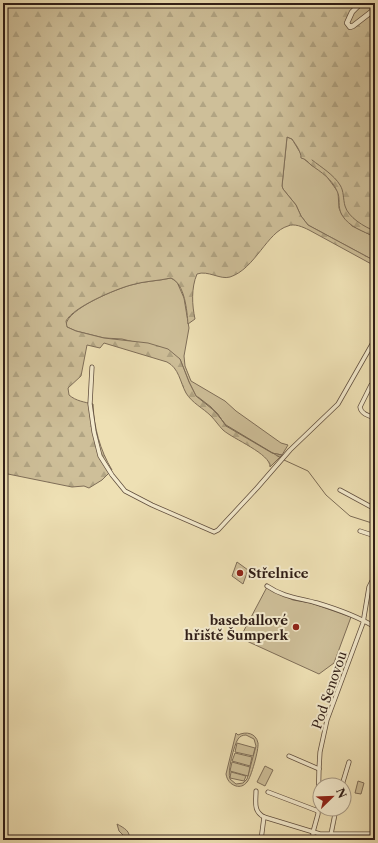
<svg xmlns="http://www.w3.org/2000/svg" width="378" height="843" font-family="'Libre Caslon Text',serif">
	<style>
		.grass { fill: #cebf99; stroke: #7f6e58; fill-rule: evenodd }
		.forest { fill: url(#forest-firs); stroke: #7f6e58 }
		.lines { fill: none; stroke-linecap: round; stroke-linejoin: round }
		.stream { stroke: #7b6b55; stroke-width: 1 }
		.minor-casing { stroke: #604e3e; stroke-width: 5 }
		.tertiary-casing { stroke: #604e3e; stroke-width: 6 }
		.minor { stroke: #f4ebce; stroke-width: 3.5 }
		.tertiary { stroke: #f4ebce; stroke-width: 4.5 }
		.poi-dot { fill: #8f2418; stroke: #f4ebce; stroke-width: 1.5 }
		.labels { text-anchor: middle; stroke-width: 4; stroke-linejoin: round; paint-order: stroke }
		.poi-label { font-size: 13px; font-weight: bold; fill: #301e17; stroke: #f4ebce; text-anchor: start }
		.street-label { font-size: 13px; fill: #301e17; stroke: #f4ebce }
	</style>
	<defs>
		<pattern id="forest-firs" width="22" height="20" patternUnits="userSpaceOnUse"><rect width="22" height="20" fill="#cebf99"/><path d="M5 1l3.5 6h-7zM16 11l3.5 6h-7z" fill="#b1a483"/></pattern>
	</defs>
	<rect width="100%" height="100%" fill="#eee0b4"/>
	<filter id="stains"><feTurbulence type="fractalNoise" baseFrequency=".005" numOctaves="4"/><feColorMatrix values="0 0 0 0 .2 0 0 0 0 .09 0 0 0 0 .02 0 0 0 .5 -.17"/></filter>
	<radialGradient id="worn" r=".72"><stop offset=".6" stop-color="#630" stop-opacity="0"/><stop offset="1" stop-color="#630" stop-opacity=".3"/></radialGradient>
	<!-- grass -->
	<g class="grass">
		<path d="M287 137 292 139 304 159 310 164 325 174 338 192 339 208 342 215 352 226 375 237V261L308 225 301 216 296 205 283 189 282 186Z"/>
		<path d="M171 278 177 282 184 298 189 328 184 356 185 366 191 381 225 401 236 411 281 443 288 445 282 455 272 453 226 426 217 413 196 396 189 382 180 359 134 342 122 339 104 338 76 331 67 327 66 325C67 309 116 289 131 285 144 281 158 281 171 278Z"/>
		<path d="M237 562 248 570 243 584 232 576Z"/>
		<path d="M267 587 293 600 311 603 351 617 334 663 319 674 240 638Z"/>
		<path d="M236 733 238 735C246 731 256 733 258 743 259 749 251 778 247 782 244 786 240 787 236 786 230 784 227 780 226 774ZM246 735 254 739 256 746 247 779 243 783 236 784 230 779C227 772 234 745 238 739 240 736 243 735 246 735Z"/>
		<path d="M237 743 255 748 253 756 235 752Z"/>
		<path d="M235 753 252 757 250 766 232 761Z"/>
		<path d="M232 762 250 767 248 776 230 771Z"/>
		<path d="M265 766 273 770 265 786 257 782Z"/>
		<path d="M231 772 246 776 244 781 230 778Z"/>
		<path d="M358 781 364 783 361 794 355 793Z"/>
		<path d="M117 824C124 828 131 831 129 840H123V835L119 831Z"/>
	</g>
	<!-- forest -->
	<path class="forest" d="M3 3H375V237C363 231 349 227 342 215 337 207 341 198 337 191 332 179 321 172 311 165 308 162 306 159 301 158 301 151 296 145 292 139L287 137 282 186 283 189 296 205 301 216 308 225 375 261V266L309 230C303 227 294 223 288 226 267 232 255 269 230 277 220 280 208 270 197 274 191 288 192 305 195 319L188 324C187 311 185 284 171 278 158 281 144 281 131 285 116 289 73 307 66 321L67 327 76 331 104 338 148 343 168 349 180 359 189 382 196 396 217 413 226 426 272 453 282 455 270 467C271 454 233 439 223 430 219 426 215 420 211 416 203 408 192 403 186 393 180 382 179 368 167 362L104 343 100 348 87 345 81 376 68 388 69 395C76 401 84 402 93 404 94 428 100 450 112 470L102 480 89 488 84 486 72 487 3 473Z"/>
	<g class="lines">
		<!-- stream -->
		<g class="stream">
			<path d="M312 160C321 167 334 175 340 185 344 191 343 199 345 206 348 217 364 227 375 231"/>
			<path d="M198 397 211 407 226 425 281 458"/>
			<path d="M284 460 308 471 326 495 350 516 375 524"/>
		</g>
		<defs>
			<g id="minor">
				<path d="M92 367 90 404 94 432 100 456 112 475 125 491 152 505 214 532 218 530 257 488 290 450 338 404 375 339"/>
				<path d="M375 383 371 385 360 407C361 414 369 416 375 418"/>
				<path d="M340 490 375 509"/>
				<path d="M360 531 375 536"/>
				<path d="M267 586C283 597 299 598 317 603 337 609 357 616 375 627"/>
				<path d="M289 756 319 769"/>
				<path d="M342 785 349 762"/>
				<path d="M256 791C256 802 253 811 264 817L320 834H375"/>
				<path d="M268 792 318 811"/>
				<path d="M331 834 336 809"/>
				<path d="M261 840 264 817"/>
				<path d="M313 840V832L318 814 319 769 320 752 327 720 363 623 369 587 375 575"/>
				<path d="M372 840 375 833"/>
			</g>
			<path id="tertiary" d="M361 3 352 12 347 23 350 27 353 26 375 9"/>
		</defs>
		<!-- minor casing -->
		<use href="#minor" class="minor-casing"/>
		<!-- tertiary casing -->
		<use href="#tertiary" class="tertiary-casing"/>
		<!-- minor -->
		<use href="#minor" class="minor"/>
		<!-- tertiary -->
		<use href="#tertiary" class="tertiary"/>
	</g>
	<!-- markers -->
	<g class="poi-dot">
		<circle cx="240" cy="573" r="4"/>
		<circle cx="296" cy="627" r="4"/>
	</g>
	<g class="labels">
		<!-- poi labels -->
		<g class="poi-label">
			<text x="248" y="578">Střelnice</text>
			<text x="288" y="625" text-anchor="end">baseballové<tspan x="288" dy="15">hřiště Šumperk</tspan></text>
		</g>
		<!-- street labels -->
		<g class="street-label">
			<text transform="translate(329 690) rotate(-71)" y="5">Pod Senovou</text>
		</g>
	</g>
	<!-- margin -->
	<rect width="378" height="843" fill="none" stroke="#eee0b4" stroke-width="16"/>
	<rect x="4" y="4" width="370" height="835" fill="none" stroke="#301e17" stroke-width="2"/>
	<rect x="8" y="8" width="362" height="827" fill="none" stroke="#301e17"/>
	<!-- north arrow -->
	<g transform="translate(332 797) rotate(67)"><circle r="19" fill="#f4ebce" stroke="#a69985"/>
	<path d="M0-3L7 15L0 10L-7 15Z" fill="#8f2418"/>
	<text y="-6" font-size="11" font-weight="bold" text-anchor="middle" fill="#301e17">N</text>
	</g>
	<rect width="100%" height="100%" filter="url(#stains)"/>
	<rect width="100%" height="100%" fill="url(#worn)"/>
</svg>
